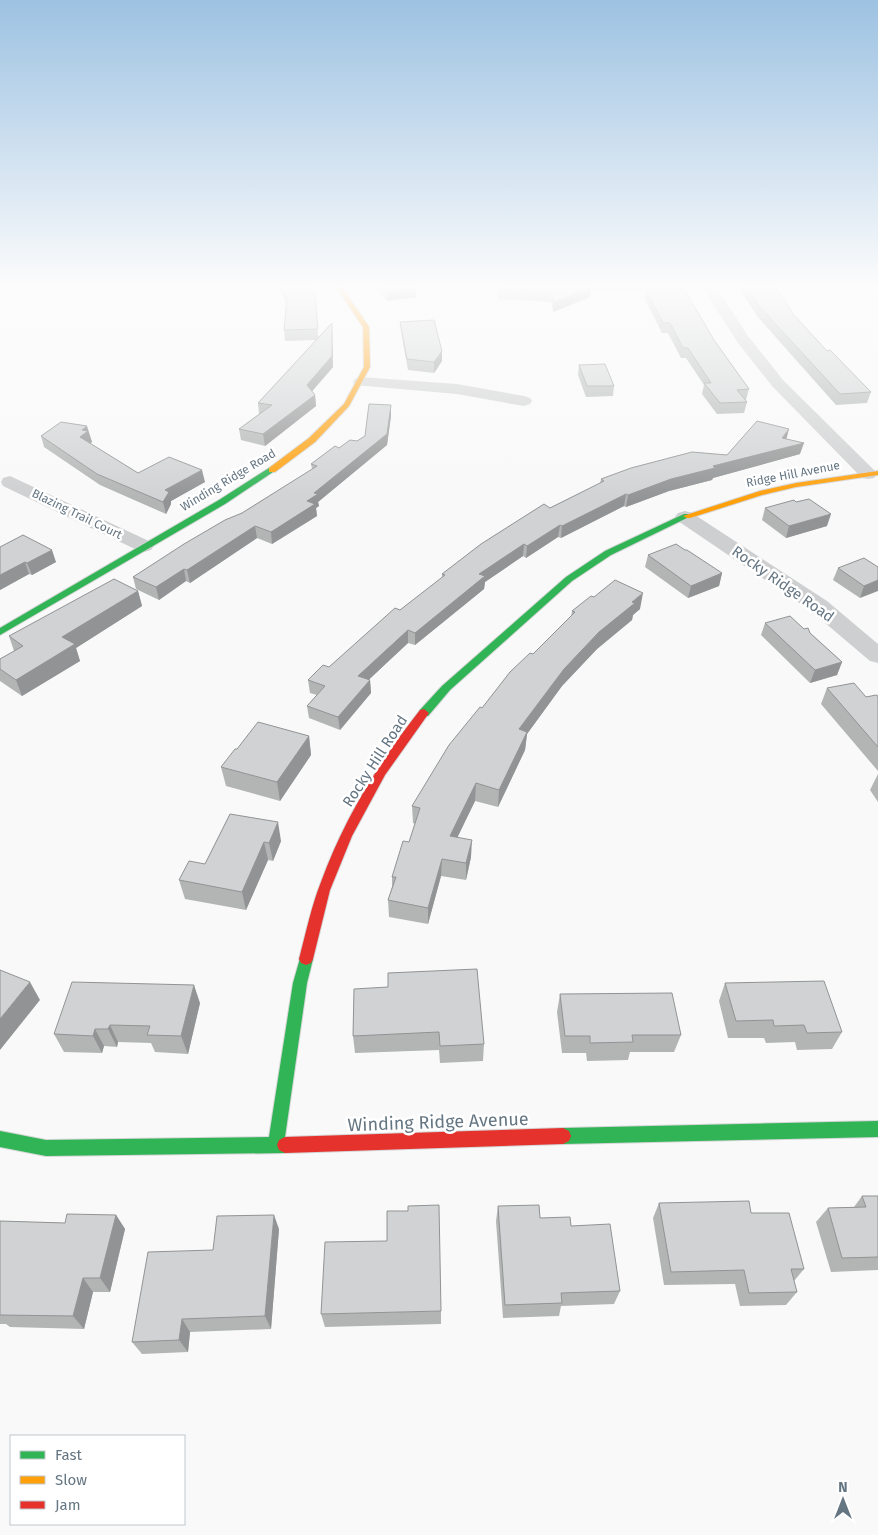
<svg xmlns="http://www.w3.org/2000/svg" width="878" height="1535" font-family="'Fira Sans',sans-serif">
	<style>
		.lines { fill: none; stroke-linecap: round; stroke-linejoin: round }
		.fast-casing { stroke: #d5d6d7; stroke-width: 2 }
		.slow-casing { stroke: #d5d6d7; stroke-width: 2 }
		.jam-casing { stroke: #d5d6d7; stroke-width: 2 }
		.street { fill: #cecfd0; fill-rule: evenodd }
		.fast { fill: #30b455; fill-rule: evenodd }
		.slow { fill: #ff9f0a; fill-rule: evenodd }
		.jam { fill: #e5322d; fill-rule: evenodd }
		.wall { fill: #b3b5b5 }
		.shaded-wall { fill: #929394 }
		.building { fill: #d0d2d3; stroke: #929394 }
		.labels { text-anchor: middle; stroke-width: 5; stroke-linejoin: round; paint-order: stroke }
		.far-street-label { font-size: 12px; fill: #657683; stroke: #fff }
		.street-label { font-size: 15px; fill: #657683; stroke: #fff }
		.near-street-label { font-size: 18px; fill: #657683; stroke: #fff }
	</style>
	<rect width="100%" height="100%" fill="#f9f9f9"/>
	<g class="lines">
		<defs>
			<g id="fast">
				<path d="M269 468 276 470 225 504 0 635V628L219 500Z"/>
				<path d="M684 514H687L691 516 611 555 572 581 450 690 428 716H420L419 713 420 710 442 686 566 577 605 551Z"/>
				<path d="M306 953 311 955 313 959 307 983 285 1137 291 1140 293 1145 291 1150 285 1153 46 1156 0 1147V1131L46 1140 269 1137 293 983 301 955Z"/>
				<path d="M878 1121V1137L563 1144 557 1141 555 1136 557 1131 563 1128Z"/>
			</g>
			<g id="slow">
				<path d="M336 287H342L369 327 370 367 349 406 315 442 275 472H269V468L309 438 344 404 364 367 363 327Z"/>
				<path d="M878 471V475L796 487 762 495 690 518H687L683 516 760 491 796 483Z"/>
			</g>
			<g id="jam">
				<path d="M424 709 429 713 385 775 352 836 330 890 313 959 311 963 306 965 301 963 299 959C306 933 311 907 321 882 344 819 379 762 420 710Z"/>
				<path d="M563 1128 569 1131 571 1136 569 1141 563 1144 285 1153 279 1150 277 1145 279 1140 285 1137Z"/>
			</g>
		</defs>
		<!-- fast casing -->
		<use href="#fast" class="fast-casing"/>
		<!-- slow casing -->
		<use href="#slow" class="slow-casing"/>
		<!-- jam casing -->
		<use href="#jam" class="jam-casing"/>
		<!-- street -->
		<g class="street">
			<path d="M570 287H664L657 291H577Z"/>
			<path d="M702 287H716L748 336 783 380 874 470 877 474 874 478 868 479 862 478 772 386 738 343Z"/>
			<path d="M361 377 457 384 524 396 530 398 532 401 530 404 524 406 457 394 355 385 353 382 355 379Z"/>
			<path d="M10 476 151 542 154 546 151 550 144 552 137 550 3 486 1 482 3 478Z"/>
			<path d="M685 511 692 513 827 601 878 644V663L870 661 811 611 678 521 675 517 678 513Z"/>
		</g>
		<!-- fast -->
		<use href="#fast" class="fast"/>
		<!-- slow -->
		<use href="#slow" class="slow"/>
		<!-- jam -->
		<use href="#jam" class="jam"/>
	</g>
	<!-- wall -->
	<g class="wall">
		<path d="M47 287H83L48 289Z"/>
		<path d="M276 287H311L315 294 318 337 332 323 333 367 312 391 315 395 316 406 265 446 241 440 239 429 259 414 258 403 316 340 285 341 284 330 286 304 281 292Z"/>
		<path d="M375 287H416V297L388 301Z"/>
		<path d="M498 287H591L590 297 553 312 551 302 498 299Z"/>
		<path d="M738 287H776L793 314 827 351 871 392 867 403 836 405 757 316Z"/>
		<path d="M646 289 714 340 749 389 746 400H745L747 402 744 413 717 414 702 394 704 385 686 358H681L668 333H662L645 299Z"/>
		<path d="M400 322 442 361 434 373 408 370 401 332Z"/>
		<path d="M579 365 614 386 613 396 586 397 578 375Z"/>
		<path d="M391 405V416L387 445 318 502 319 506 316 508 317 516 272 544 257 538 190 583 186 581 159 600 136 589 133 577 242 513 312 469 311 464 339 448 357 441 365 436Z"/>
		<path d="M88 431 92 442 90 443 138 473 205 482 171 501V504L166 514 100 485 44 447 41 436Z"/>
		<path d="M787 439 800 454 713 478 712 480 669 491 626 507 624 506 561 538 558 537 526 558 523 556 485 582 484 589 415 645 408 643 368 680H370L371 693 340 730 309 718 307 706 317 695 310 693 308 680 329 667 400 610 442 578V574L550 508 600 483 601 479 727 455Z"/>
		<path d="M765 508 827 526 786 538 762 520Z"/>
		<path d="M23 535 56 562 32 575 29 574 0 590Z"/>
		<path d="M648 555 722 573 719 586 688 598 645 567Z"/>
		<path d="M878 567 860 598 833 580 838 568Z"/>
		<path d="M138 591 142 606 76 648 80 661 22 696 0 681V659L14 651 9 636Z"/>
		<path d="M594 597 640 609 633 615 632 620 597 649 562 686 527 734 525 750 498 807 475 801 457 837 471 857 466 880 441 876 428 924 389 917 388 900 392 887V877L409 842 415 824 413 823 412 806 482 708 571 617 572 611Z"/>
		<path d="M765 623 804 629 810 633 842 662 837 675 810 683 761 635Z"/>
		<path d="M827 688 866 697 878 696V771L821 704Z"/>
		<path d="M309 736 311 755 280 801 226 786 221 767 237 749Z"/>
		<path d="M878 774V802L870 790Z"/>
		<path d="M230 814 281 841 273 861 268 860 246 910 185 899 179 880 205 864Z"/>
		<path d="M725 983 842 1032 832 1049 797 1050 795 1042 766 1043 764 1038H728L719 1001Z"/>
		<path d="M354 989 484 1044 483 1061 440 1063 439 1050 355 1053 353 1036Z"/>
		<path d="M560 994 681 1035 674 1052H630L628 1060 587 1061 586 1053H562L557 1012Z"/>
		<path d="M200 1003 188 1054 155 1052 151 1043 118 1042 117 1047 104 1046 102 1053 64 1052 54 1034Z"/>
		<path d="M862 1196H878V1270L831 1272 816 1222 828 1208 854 1207Z"/>
		<path d="M659 1203 751 1213 804 1269 794 1281 797 1292 786 1305 740 1306 735 1284 664 1285 653 1218Z"/>
		<path d="M498 1206 571 1226 620 1291 614 1304 561 1306 559 1316 503 1318 496 1221Z"/>
		<path d="M116 1215 125 1229 110 1292H93L84 1329 10 1327 6 1324H0V1221L65 1223Z"/>
		<path d="M279 1229 271 1329 190 1332 188 1352 142 1354 132 1342 213 1250Z"/>
		<path d="M441 1311V1324L325 1327 321 1314Z"/>
	</g>
	<!-- shaded-wall -->
	<g class="shaded-wall">
		<path d="M416 287V297L388 301V291Z"/>
		<path d="M591 287 590 297 553 312 554 302Z"/>
		<path d="M332 323 333 367 308 396 307 385Z"/>
		<path d="M442 351V361L434 373V362Z"/>
		<path d="M315 395 316 406 265 446 263 434Z"/>
		<path d="M391 405V416L387 445 318 502 319 506 316 508 317 516 272 544 271 532 307 501 314 493 387 434Z"/>
		<path d="M87 426 92 442 83 449 80 437 82 430Z"/>
		<path d="M789 429 786 441 782 438Z"/>
		<path d="M804 443 800 454 713 478 712 480 669 491 626 507 628 495 671 479 713 466Z"/>
		<path d="M202 470 205 482 171 501V504L166 514 163 502 165 490Z"/>
		<path d="M626 494 624 506 561 538 562 526Z"/>
		<path d="M831 514 827 526 786 538 789 526Z"/>
		<path d="M560 525 558 537 526 558 527 546Z"/>
		<path d="M255 526 257 538 190 583 187 570Z"/>
		<path d="M524 544 523 556 485 582 484 589 415 645V633L479 574Z"/>
		<path d="M52 550 56 562 32 575 27 563Z"/>
		<path d="M25 562 29 574 0 590V575Z"/>
		<path d="M184 569 186 581 159 600 156 587Z"/>
		<path d="M722 573 719 586 688 598 691 586Z"/>
		<path d="M878 580V591L860 598 864 586Z"/>
		<path d="M138 591 142 606 76 648 80 661 22 696 16 680 62 637Z"/>
		<path d="M643 593 640 609 633 615 632 620 597 649 562 686 527 734 525 750 498 807 499 790 519 729 564 669 599 632 632 602Z"/>
		<path d="M408 630V643L359 689 358 676Z"/>
		<path d="M842 662 837 675 810 683 815 670Z"/>
		<path d="M370 680 371 693 340 730 338 717Z"/>
		<path d="M309 736 311 755 280 801 277 782Z"/>
		<path d="M476 783 475 801 450 853V836Z"/>
		<path d="M278 822 281 841 273 861 269 843Z"/>
		<path d="M472 840 471 857 466 880V863Z"/>
		<path d="M264 842 268 860 246 910 242 892Z"/>
		<path d="M442 859 441 876 428 924V908Z"/>
		<path d="M30 982 40 1000 0 1050V1019Z"/>
		<path d="M194 985 200 1003 188 1054 181 1036Z"/>
		<path d="M110 1025 118 1042 117 1047 108 1029Z"/>
		<path d="M95 1029 104 1046 102 1053 93 1036Z"/>
		<path d="M116 1215 125 1229 110 1292 100 1278Z"/>
		<path d="M274 1215 279 1229 271 1329 265 1316Z"/>
		<path d="M83 1278 93 1292 84 1329 73 1316Z"/>
		<path d="M182 1319 190 1332 188 1352 179 1340Z"/>
	</g>
	<!-- building -->
	<g class="building">
		<path d="M282 287H311L315 294 318 329 284 330 287 298Z"/>
		<path d="M383 287H416L388 291Z"/>
		<path d="M499 287H591L554 302 552 292 499 289Z"/>
		<path d="M747 287H776L793 314 827 351 830 350 871 392 840 394 759 306Z"/>
		<path d="M646 289H684L714 340 749 389 737 390 747 402 720 403 704 383H711L688 348H683L670 323H663Z"/>
		<path d="M434 320 442 351 434 362 407 359 400 322Z"/>
		<path d="M332 323V356L307 385 315 395 263 434 239 429 272 405 258 403Z"/>
		<path d="M605 364 614 386H587L579 365Z"/>
		<path d="M369 404 391 405 387 434 314 493 318 494 307 501 315 504 271 532 255 526 187 570 184 569 156 587 133 577 184 544 225 520 242 513 317 466 311 464 335 446 339 448 350 440 357 441 365 436Z"/>
		<path d="M757 421 789 429 782 438 804 443 713 466 715 468 671 479 628 495 626 494 562 526 560 525 527 546 524 544 479 574 485 576 415 633 408 630 358 676 370 680 338 717 307 706 325 686 308 680 323 665 329 667 395 608 400 610 445 575 442 574 481 544 544 504 550 508 604 481 601 479 631 468 692 452 727 455Z"/>
		<path d="M61 422 87 426 82 430 88 431 80 437 138 473 169 457 202 470 165 490 169 492 163 502 97 474 41 436Z"/>
		<path d="M809 499 831 514 789 526 765 508 794 500 796 502Z"/>
		<path d="M23 535 52 550 27 563 25 562 0 575V547Z"/>
		<path d="M676 544 685 550H687L722 573 691 586 648 555Z"/>
		<path d="M864 558 878 567V580L864 586 838 568Z"/>
		<path d="M114 579 138 591 62 637 75 644 16 680 0 669V659L23 646 9 636Z"/>
		<path d="M615 580 643 593 632 602 635 603 599 632 564 669 519 729 527 732 499 790 476 783 450 836 472 840 466 863 442 859 428 908 388 900 396 877H392L403 841 409 842 420 808 412 806 449 745 480 707 482 708 510 672 530 653 533 654 575 612 572 611 591 596 594 597Z"/>
		<path d="M790 616 804 629 808 628 810 633 842 662 815 670 765 623Z"/>
		<path d="M854 683 866 697 876 695 878 696V747L827 688Z"/>
		<path d="M258 722 309 736 277 782 221 767 235 749H237Z"/>
		<path d="M230 814 278 822 269 843 264 842 242 892 179 880 189 861 205 864Z"/>
		<path d="M477 969 484 1044 440 1046 439 1032 353 1036 354 989 388 987V973Z"/>
		<path d="M0 970 30 982 0 1019Z"/>
		<path d="M824 981 842 1032 807 1033 804 1025 774 1026 773 1020 736 1021 725 983Z"/>
		<path d="M72 982 194 985 181 1036 147 1035 150 1026 110 1025 108 1029H95L93 1036 54 1034Z"/>
		<path d="M672 993 681 1035H632L633 1042 590 1043V1036H565L560 994Z"/>
		<path d="M862 1196H878V1257L842 1258 828 1208 866 1207Z"/>
		<path d="M749 1201 751 1213H789L804 1269H791L797 1292 749 1293 744 1270 671 1272 659 1203Z"/>
		<path d="M439 1205 441 1311 321 1314 325 1242 387 1241V1211H408V1206Z"/>
		<path d="M539 1205 540 1218 570 1217 571 1226 610 1224 620 1291 561 1293 562 1303 505 1305 498 1206Z"/>
		<path d="M67 1214 116 1215 100 1278H83L73 1316 0 1315V1221L65 1223Z"/>
		<path d="M274 1215 265 1316 182 1319 179 1340 132 1342 148 1252 213 1250 217 1216Z"/>
	</g>
	<!-- sky -->
	<linearGradient id="sky" x2="0" y2="1"><stop stop-color="#9dc2e2"/><stop offset="0.57" stop-color="#fcfcfc"/><stop offset="1" stop-color="#fcfcfc" stop-opacity="0"/></linearGradient>
	<rect width="878" height="502" fill="url(#sky)"/>
	<g class="labels">
		<!-- far-street labels -->
		<g class="far-street-label">
			<text transform="translate(793 474) rotate(-11)" y="4">Ridge Hill Avenue</text>
			<text transform="translate(228 480) rotate(-31)" y="4">Winding Ridge Road</text>
			<text transform="translate(77 514) rotate(26)" y="4">Blazing Trail Court</text>
		</g>
		<!-- street labels -->
		<g class="street-label">
			<text transform="translate(783 584) rotate(35)" y="5">Rocky Ridge Road</text>
			<text transform="translate(375 761) rotate(-57)" y="5">Rocky Hill Road</text>
		</g>
		<!-- near-street labels -->
		<g class="near-street-label">
			<text transform="translate(438 1122) rotate(-2)" y="6">Winding Ridge Avenue</text>
		</g>
	</g>
	<!-- legend -->
	<rect x="10" y="1435" width="175" height="90" fill="#ffffff" stroke="#c1c8cd"/>
	<rect x="20" y="1451" width="25" height="8" fill="#30b455" stroke="#c1c8cd"/>
	<text x="55" y="1460" font-size="15" fill="#657683">Fast</text>
	<rect x="20" y="1476" width="25" height="8" fill="#ff9f0a" stroke="#c1c8cd"/>
	<text x="55" y="1485" font-size="15" fill="#657683">Slow</text>
	<rect x="20" y="1501" width="25" height="8" fill="#e5322d" stroke="#c1c8cd"/>
	<text x="55" y="1510" font-size="15" fill="#657683">Jam</text>
	<!-- north arrow -->
	<g transform="translate(843 1500)" stroke="#ffffff" stroke-width="4" paint-order="stroke">
	<path d="M0-4L9 19L0 12L-9 19Z" fill="#657683"/>
	<text y="-8" font-size="14" font-weight="bold" text-anchor="middle" fill="#657683">N</text>
	</g>
</svg>
